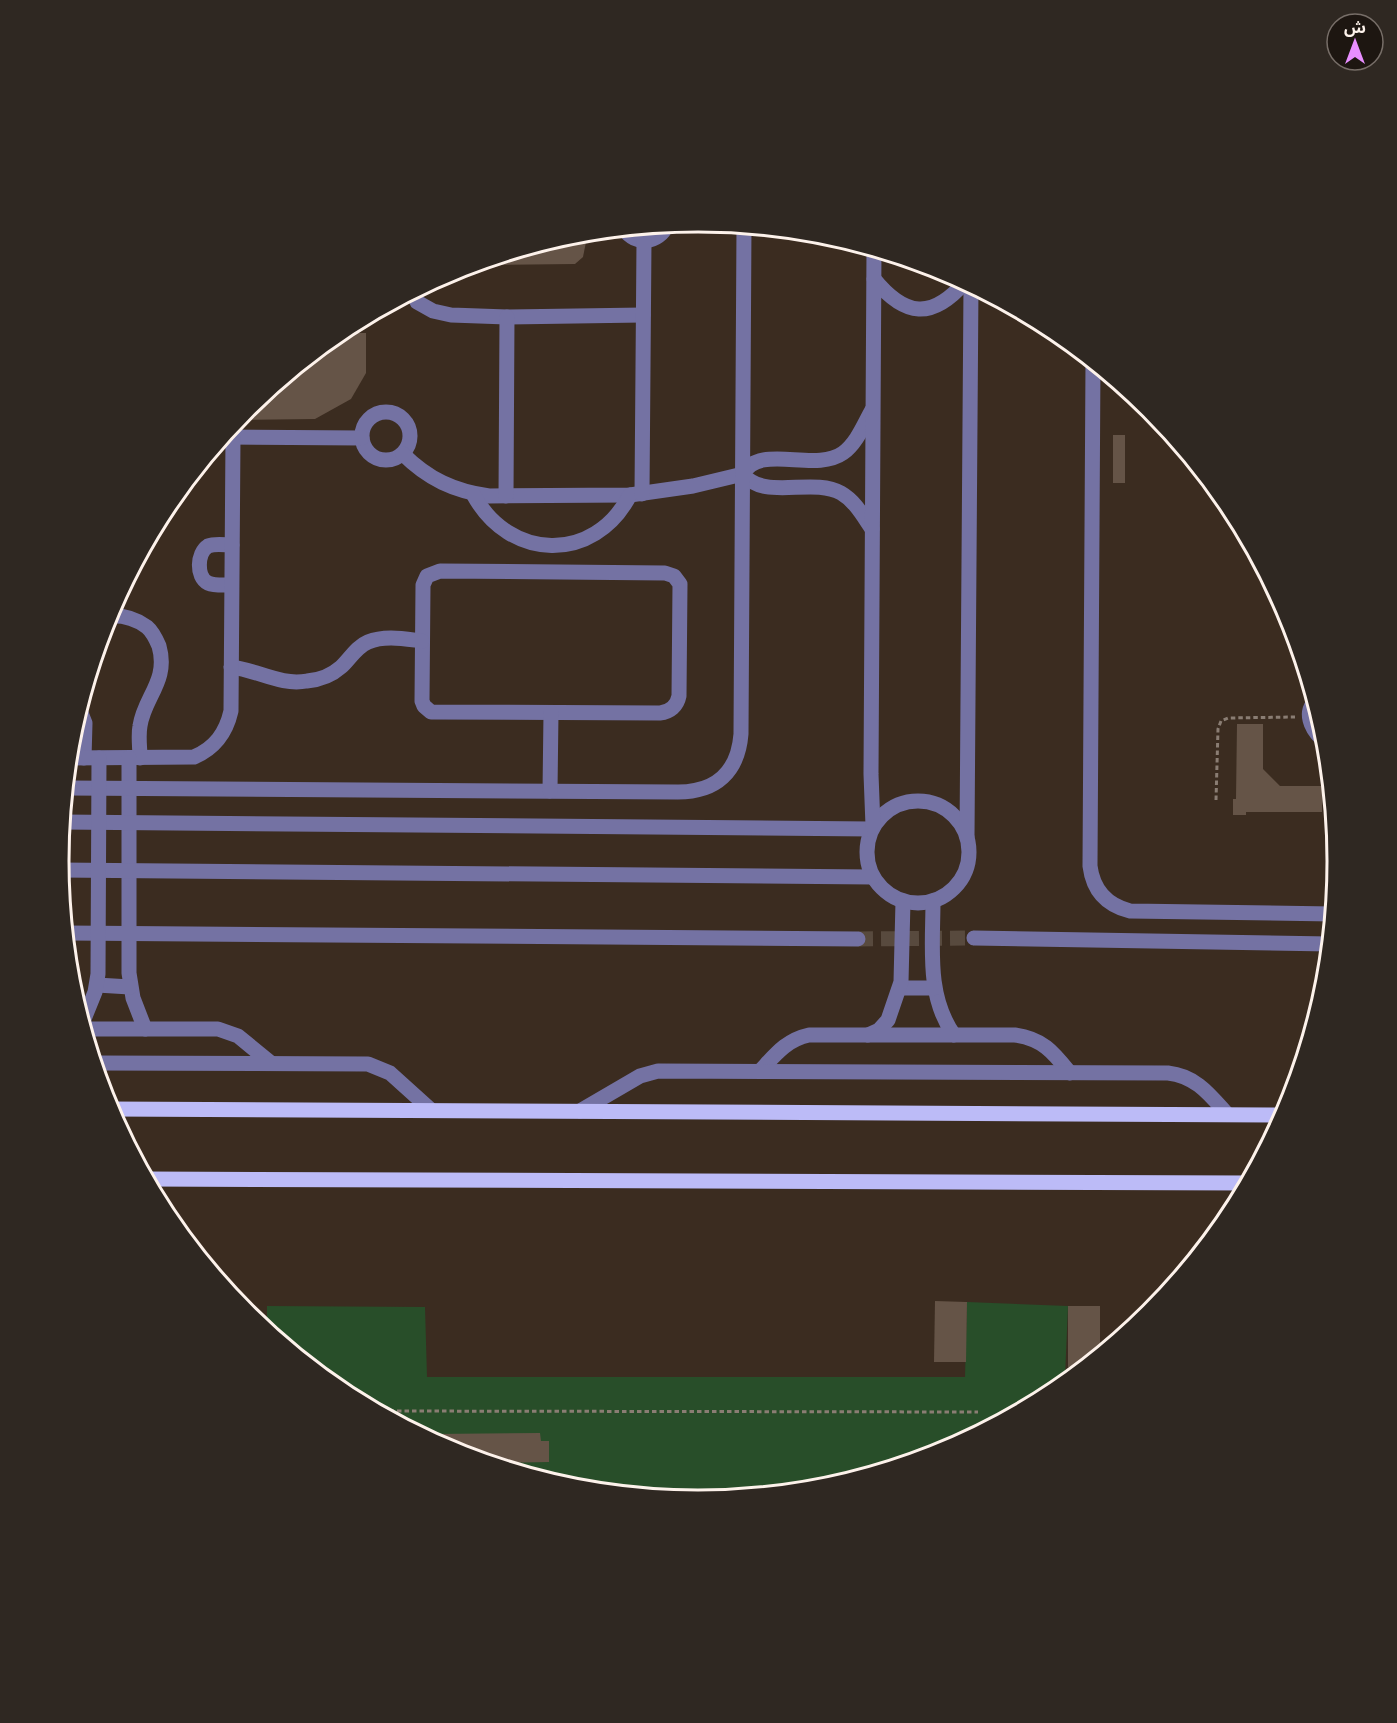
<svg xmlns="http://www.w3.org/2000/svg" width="1397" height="1723" font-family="Cabin,'Noto Sans Arabic',sans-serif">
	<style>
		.green { fill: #284e29 }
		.building { fill: #655447 }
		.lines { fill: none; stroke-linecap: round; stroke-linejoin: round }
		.minor-tunnel { stroke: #584a3e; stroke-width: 15; stroke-dasharray: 15 8; stroke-linecap: butt }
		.path { stroke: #8a7d73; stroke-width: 3; stroke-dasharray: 4.5 3; stroke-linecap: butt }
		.minor { stroke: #7472a3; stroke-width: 15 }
		.major { stroke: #bcbbf7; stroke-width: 15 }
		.rim { fill: none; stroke: #fdf2eb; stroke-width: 3 }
	</style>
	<rect width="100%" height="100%" fill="#3b2c20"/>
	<!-- green -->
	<path class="green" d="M967 1302 1068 1306 1065 1377H1074L1054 1394 943 1453 823 1489 698 1501 573 1489 453 1453 343 1393 267 1331V1306L425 1307 427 1377H965Z"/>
	<!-- building -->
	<g class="building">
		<path d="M588 232 583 257 575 264 482 265V262L574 234Z"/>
		<path d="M339 333H366V373L351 399 315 419 237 420 246 409Z"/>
		<rect x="1113" y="435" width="12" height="48"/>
		<path d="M1237 724H1263V769L1280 786H1322V812H1246V815H1233V799H1236Z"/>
		<path d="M935 1301 967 1302 966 1362H934Z"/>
		<path d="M1068 1306H1100V1356L1086 1367H1068Z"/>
		<path d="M540 1433 541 1441H549V1462L486 1463 453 1453 438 1444 433 1434Z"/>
	</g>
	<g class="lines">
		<!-- minor-tunnel -->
		<path class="minor-tunnel" d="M858 939 974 938"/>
		<!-- path -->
		<g class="path">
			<path d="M1216 800 1218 729 1221 721 1228 718 1295 717"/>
			<path d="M382 1411 978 1412"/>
		</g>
		<!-- minor -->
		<g class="minor">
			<path d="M624 229C635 246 659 244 667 225"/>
			<path d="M874 279C905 317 932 320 965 282"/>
			<path d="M417 302 433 311 451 315 507 317 643 315"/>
			<path d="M1093 361 1090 866C1093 890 1106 905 1130 911L1333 914"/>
			<circle cx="386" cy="436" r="24"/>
			<path d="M223 437 362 438"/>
			<path d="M403 454C428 479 454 491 489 496L630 495 693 486 743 474C759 443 815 473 843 453 857 443 864 424 872 410"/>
			<path d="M743 474C764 501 812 477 841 493 855 501 863 516 872 529"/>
			<path d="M473 494C509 561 594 564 630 495"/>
			<path d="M642 494 644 241"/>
			<path d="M506 496 507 317"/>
			<path d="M440 571 665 573 674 576 680 584 679 696C677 706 670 712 660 713L431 712 424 706 422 701 423 585 427 576Z"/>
			<path d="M231 585C224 585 215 586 208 583 196 577 197 553 208 546 215 543 225 545 232 545"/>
			<path d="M108 616C122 615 135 618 147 627 153 632 156 639 159 646 169 681 144 697 140 726 138 736 140 748 140 758"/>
			<path d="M231 667C258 670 280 686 307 681 319 680 332 675 341 667 350 659 356 647 368 642 385 635 405 639 422 641"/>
			<path d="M1315 701C1302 716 1314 733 1327 744"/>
			<path d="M79 708 85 723 84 758"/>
			<path d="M69 758 194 757C215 748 226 733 231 711L233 437"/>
			<path d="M129 758V973L133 998 145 1029"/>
			<path d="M66 788 678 792C716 792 738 772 741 734L744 226"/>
			<path d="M550 791 551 713"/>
			<circle cx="918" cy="852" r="51"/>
			<path d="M62 822 872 829"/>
			<path d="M873 826 871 774 874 249"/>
			<path d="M967 837 971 285"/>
			<path d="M59 870 873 877"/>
			<path d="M933 901C933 946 926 996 954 1035"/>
			<path d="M66 933 858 939"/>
			<path d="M974 938 1330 944"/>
			<path d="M97 985 130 987"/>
			<path d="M900 988H934"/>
			<path d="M82 1024 95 992 98 974 99 758"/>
			<path d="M84 1029H218L238 1036 271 1063"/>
			<path d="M868 1035 879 1030 888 1020 901 982 903 901"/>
			<path d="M94 1063 368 1064 390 1073 431 1110"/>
			<path d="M760 1071C775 1055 786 1040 809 1035H1015C1043 1039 1053 1052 1070 1073"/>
			<path d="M580 1111 640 1076 658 1071 1168 1073C1196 1076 1210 1095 1227 1114"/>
		</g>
		<!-- major -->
		<g class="major">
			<path d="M109 1109 1285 1115"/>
			<path d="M146 1179 1249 1183"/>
		</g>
	</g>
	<!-- crop -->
	<path d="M0 0H1397V1723H0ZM69 861a629 629 0 1 1 1258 0a629 629 0 1 1-1258 0Z" fill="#2f2822" fill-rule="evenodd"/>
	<path class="rim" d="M69 861a629 629 0 1 1 1258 0a629 629 0 1 1-1258 0Z"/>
	<!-- north arrow -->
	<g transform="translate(1355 42)"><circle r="28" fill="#1d1611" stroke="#776e68" stroke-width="1.5"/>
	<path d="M0-4.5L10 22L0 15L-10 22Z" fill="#e88eff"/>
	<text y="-9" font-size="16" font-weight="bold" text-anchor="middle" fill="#fdf2eb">ش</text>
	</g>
</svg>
